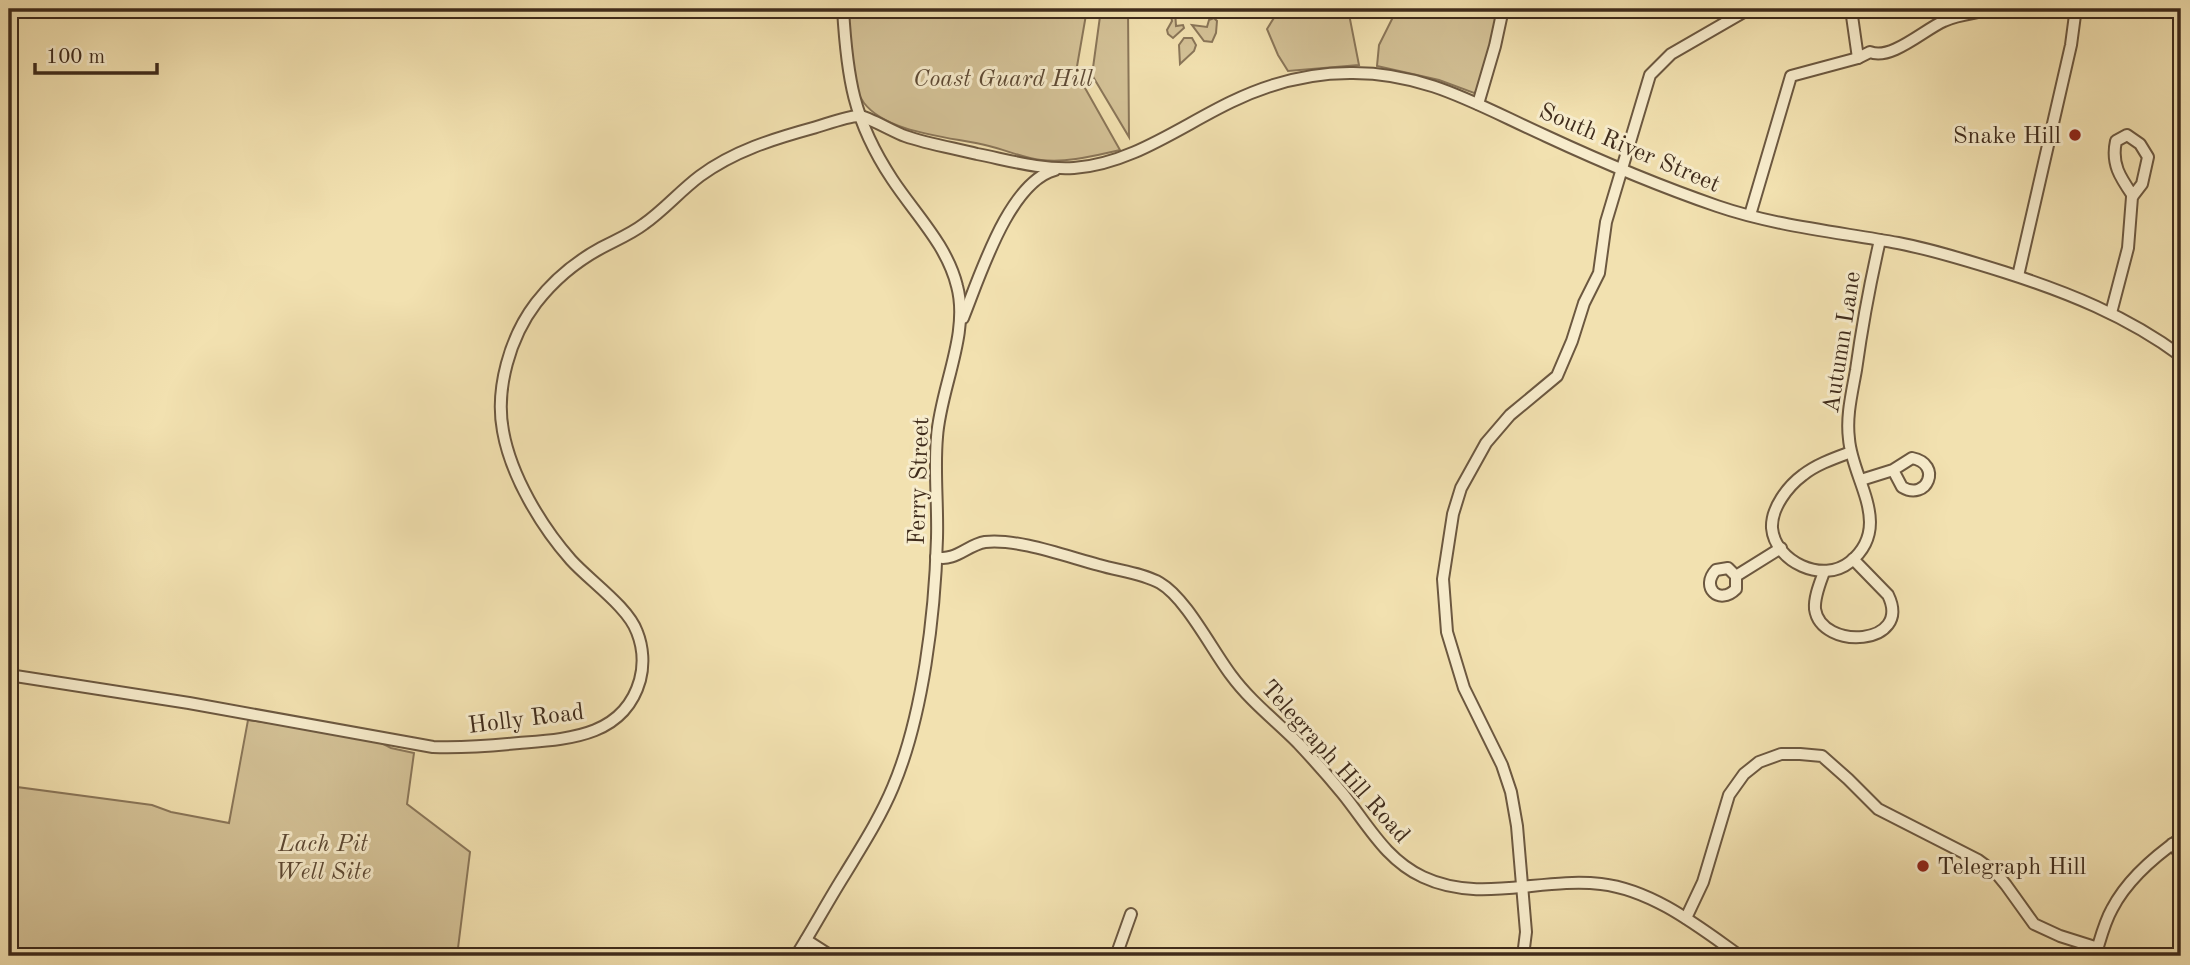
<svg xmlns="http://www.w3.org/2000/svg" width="2190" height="965" font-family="'Old Standard TT',serif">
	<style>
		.green { fill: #d4c297; stroke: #8a7659; stroke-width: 2 }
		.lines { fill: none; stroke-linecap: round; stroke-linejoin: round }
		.minor-casing { stroke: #6c5840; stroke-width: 14 }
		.minor { stroke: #f7eccc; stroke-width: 10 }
		.poi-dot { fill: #8f2418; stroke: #f7eccc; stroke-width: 2.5 }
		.labels { text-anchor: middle; stroke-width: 6; stroke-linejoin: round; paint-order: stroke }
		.park-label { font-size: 24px; font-style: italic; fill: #5d4934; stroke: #f7eccc }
		.poi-label { font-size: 24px; fill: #3f2b1b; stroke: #f7eccc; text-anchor: end }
		.street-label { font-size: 24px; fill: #3f2b1b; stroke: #f7eccc }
	</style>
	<rect width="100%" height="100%" fill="#f2e1b0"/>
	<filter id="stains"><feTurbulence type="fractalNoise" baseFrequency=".00286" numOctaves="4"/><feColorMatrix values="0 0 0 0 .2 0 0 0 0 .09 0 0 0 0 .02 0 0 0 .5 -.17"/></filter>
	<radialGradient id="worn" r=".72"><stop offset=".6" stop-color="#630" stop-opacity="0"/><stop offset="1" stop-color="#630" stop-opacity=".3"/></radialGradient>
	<!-- green -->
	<g class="green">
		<path d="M847 9H1087L1076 72 1120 150C1093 156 1068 163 1041 160 1023 158 1006 150 989 146 953 137 888 134 864 103 845 78 849 39 847 9Z"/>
		<path d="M1101 9H1128L1129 137 1092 75Z"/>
		<path d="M1270 9H1348L1359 65 1288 71 1278 55 1267 29 1277 13Z"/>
		<path d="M1397 9H1503L1482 88 1474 93 1439 80 1377 66 1379 45Z"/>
		<path d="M1175 10 1176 26 1183 25 1184 28 1173 38 1168 34 1167 30 1172 21 1170 11Z"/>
		<path d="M1214 18 1217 21 1216 33 1212 42 1204 41 1192 25 1207 27 1209 20Z"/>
		<path d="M1184 38H1192L1196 45 1194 51 1180 64 1179 45Z"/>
		<path d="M248 720 370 737 391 748 414 753 407 804 470 852 457 956H9V786L152 805 171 812 229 823Z"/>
	</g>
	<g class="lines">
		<defs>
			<g id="minor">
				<path d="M1849 9 1852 16 1858 58"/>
				<path d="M1478 104 1495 46 1503 9"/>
				<path d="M1750 215 1791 76 1858 58 1870 52C1891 61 1925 29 1944 21 1958 14 1977 13 1992 9"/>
				<path d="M2018 276 2071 45 2075 15"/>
				<path d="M2111 313 2128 248 2132 197 2142 184 2148 157 2140 144 2127 135 2116 141C2111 164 2120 177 2133 196"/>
				<path d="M963 318C980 276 1009 182 1055 170"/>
				<path d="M1851 452C1835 458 1817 464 1803 475 1788 486 1771 508 1772 528 1775 562 1823 584 1850 562 1894 526 1852 480 1849 439 1846 416 1852 393 1856 370 1862 327 1870 283 1880 240"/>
				<path d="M1861 480 1893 470 1902 487C1927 502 1943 464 1912 458L1893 470"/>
				<path d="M936 557C955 562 967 545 985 542 1017 538 1068 557 1099 565 1119 571 1142 573 1160 583 1186 598 1212 650 1231 675 1250 701 1275 720 1298 743 1313 759 1329 777 1343 794 1368 825 1386 860 1423 877 1480 904 1541 877 1601 884 1653 890 1699 927 1740 956"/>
				<path d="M1824 572C1820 583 1814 597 1815 609 1821 651 1913 646 1888 595L1853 559"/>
				<path d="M1736 576V589C1719 606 1700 587 1716 570L1728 568 1736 576 1781 548"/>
				<path d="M9 675 189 703 433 747C462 748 490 746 519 743 568 739 624 737 640 680 644 665 643 647 637 632 628 607 590 581 571 560 541 526 511 476 503 431 495 389 510 337 536 303 553 281 577 261 601 248 616 240 631 234 644 224 664 210 680 191 700 176 734 151 773 139 813 128 824 125 850 115 860 116 868 117 894 132 905 136 928 144 953 148 977 154 1008 160 1041 170 1074 168 1131 164 1181 126 1231 102 1268 84 1308 73 1350 73 1426 72 1479 106 1546 136 1602 162 1659 186 1717 206 1775 226 1838 232 1898 243 1934 250 1969 261 2004 272 2067 292 2127 316 2181 356"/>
				<path d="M2172 844 2181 855"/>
				<path d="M1686 918 1703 882 1729 795 1744 774 1759 762 1781 754H1800L1822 756 1848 779 1878 809 1978 860 1997 874 2006 885 2034 924 2060 936 2098 948"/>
				<path d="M806 940 831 956"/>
				<path d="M796 956C813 929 828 901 845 874 862 846 880 818 893 787 923 716 935 614 937 538 938 504 934 470 937 437 940 389 970 334 957 286 947 245 915 214 892 179 853 120 847 77 843 9"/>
				<path d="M1116 956 1131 914"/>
				<path d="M1523 956 1526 932 1517 826 1511 792 1502 765 1464 688 1447 632 1443 579 1453 514 1461 488 1486 443 1510 415 1557 376 1572 341 1584 303 1599 273 1606 222 1650 75 1671 54 1749 9"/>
				<path d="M2095 956C2100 941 2104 923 2112 909 2127 880 2155 856 2181 838"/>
			</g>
		</defs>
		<!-- minor casing -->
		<use href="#minor" class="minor-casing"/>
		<!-- minor -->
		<use href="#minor" class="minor"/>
	</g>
	<!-- markers -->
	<g class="poi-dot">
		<circle cx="2075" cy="135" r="7"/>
		<circle cx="1923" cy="866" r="7"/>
	</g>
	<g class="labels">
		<!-- park labels -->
		<g class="park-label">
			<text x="1003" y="86">Coast Guard Hill</text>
			<text x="323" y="851">Lach Pit<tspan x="323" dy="28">Well Site</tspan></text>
		</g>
		<!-- poi labels -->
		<g class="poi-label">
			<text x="2061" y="143">Snake Hill</text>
			<text x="1937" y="874" text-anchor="start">Telegraph Hill</text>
		</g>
		<!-- street labels -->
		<g class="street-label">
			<text transform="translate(1630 147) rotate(23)" y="8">South River Street</text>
			<text transform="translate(1841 342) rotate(-81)" y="8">Autumn Lane</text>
			<text transform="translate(918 481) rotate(-88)" y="8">Ferry Street</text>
			<text transform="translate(526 718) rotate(-7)" y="8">Holly Road</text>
			<text transform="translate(1336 761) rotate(48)" y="8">Telegraph Hill Road</text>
		</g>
	</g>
	<!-- margin -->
	<rect width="2190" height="965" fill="none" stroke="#f2e1b0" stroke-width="35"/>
	<rect x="10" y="10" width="2169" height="944" fill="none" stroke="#3f2b1b" stroke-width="3.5"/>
	<rect x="18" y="18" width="2155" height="930" fill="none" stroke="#3f2b1b" stroke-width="2"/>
	<!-- scale -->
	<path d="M35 63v10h122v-10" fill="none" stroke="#3f2b1b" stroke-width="3.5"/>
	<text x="46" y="63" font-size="21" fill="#3f2b1b" stroke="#f7eccc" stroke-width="5" paint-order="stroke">100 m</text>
	<rect width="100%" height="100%" filter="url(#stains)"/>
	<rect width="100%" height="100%" fill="url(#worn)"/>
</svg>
